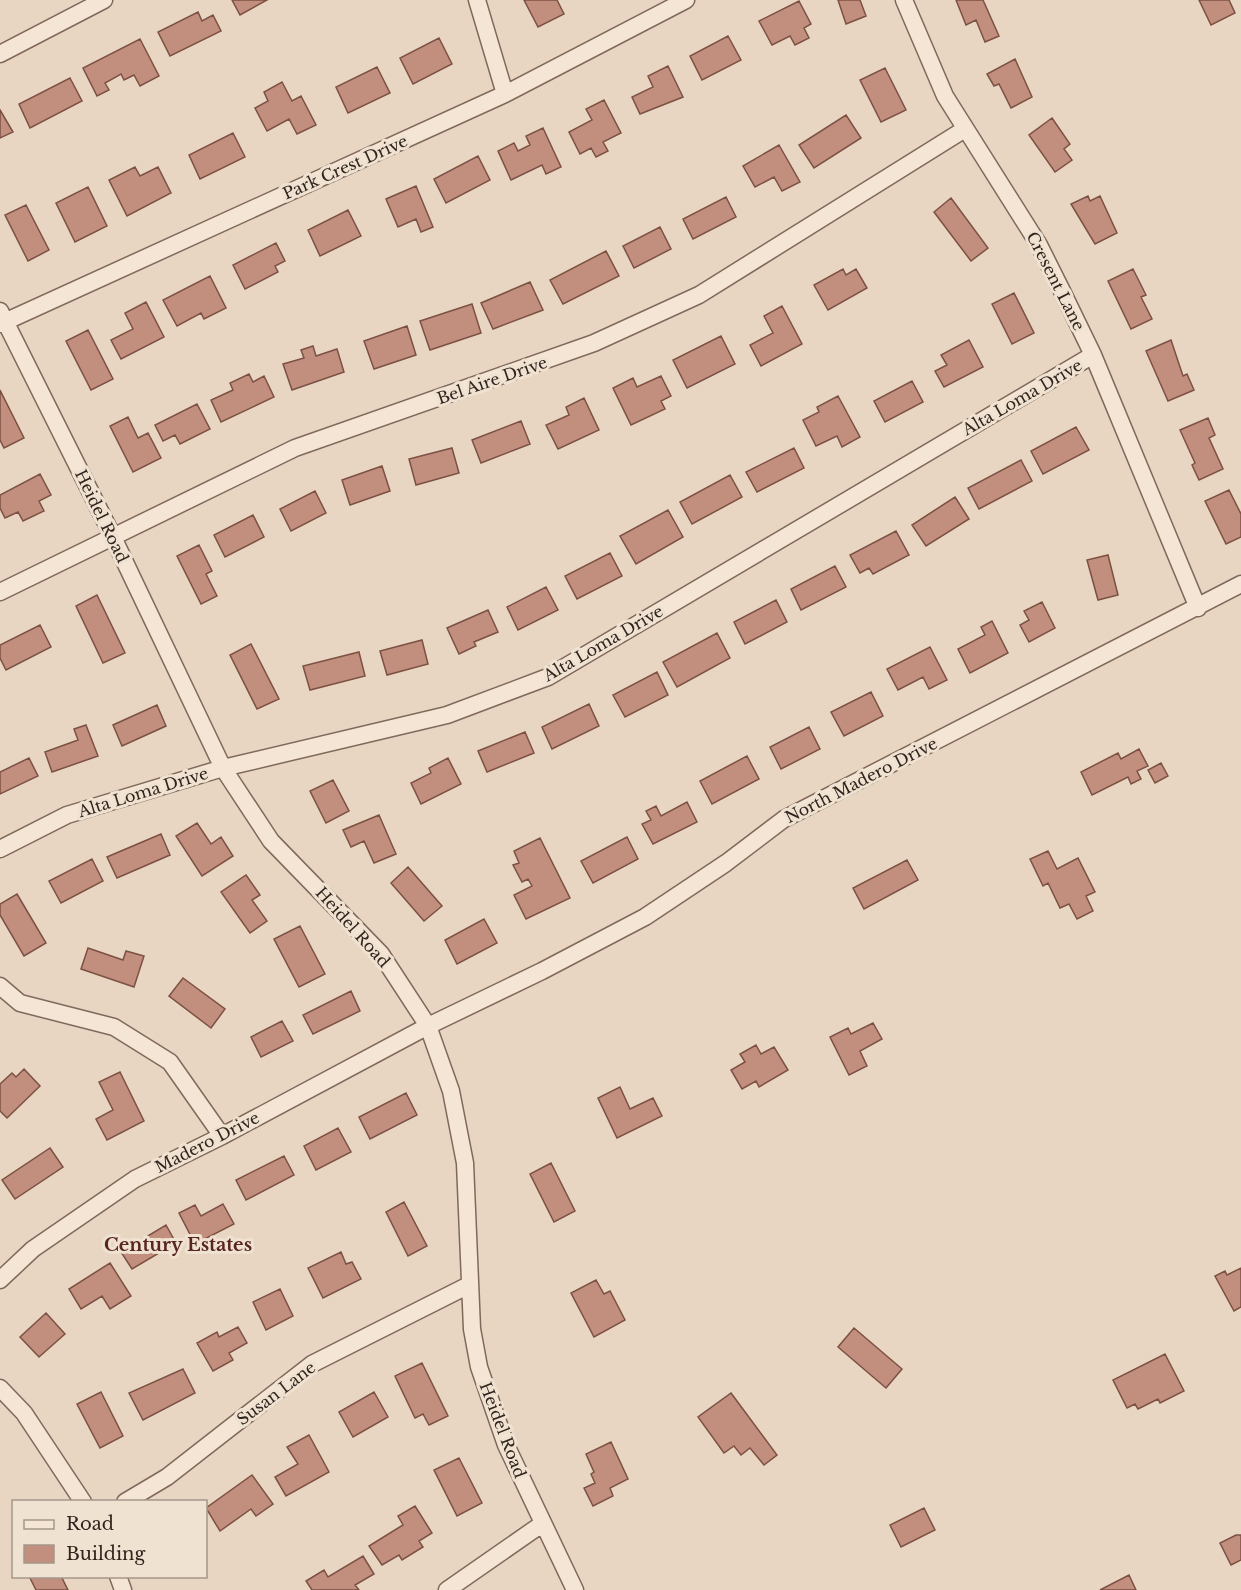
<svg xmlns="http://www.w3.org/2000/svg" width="1241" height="1590" viewBox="0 0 1241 1590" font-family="'Libre Baskerville',serif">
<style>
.building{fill:#c28e7d;stroke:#7c5144;stroke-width:1.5}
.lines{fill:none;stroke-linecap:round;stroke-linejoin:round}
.minor-casing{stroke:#80695c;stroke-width:19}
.minor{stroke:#f4e5d4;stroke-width:16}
.labels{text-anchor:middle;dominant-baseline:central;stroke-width:6;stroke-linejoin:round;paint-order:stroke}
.street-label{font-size:16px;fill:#31241e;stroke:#f0e2d1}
.neighbourhood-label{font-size:18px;font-weight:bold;fill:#592522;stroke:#f0e2d1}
</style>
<rect width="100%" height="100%" fill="#e8d6c2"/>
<!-- building -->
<path class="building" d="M 232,0 L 267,0 L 240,15 Z
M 524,0 L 557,0 L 564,14 L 538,27 Z
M 838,0 L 860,0 L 866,16 L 846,24 Z
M 956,0 L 983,0 L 999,36 L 985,42 L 976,20 L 966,25 Z
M 1199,0 L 1229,0 L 1235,13 L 1211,25 Z
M 799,1 L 811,24 L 804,28 L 809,38 L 795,45 L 790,36 L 772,45 L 759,21 Z
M 198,12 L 202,21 L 213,15 L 221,31 L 170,56 L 158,32 Z
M 728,36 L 741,60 L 702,80 L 690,56 Z
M 439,38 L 452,64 L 413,84 L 400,58 Z
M 140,39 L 159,76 L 140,86 L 134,75 L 124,80 L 121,74 L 105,83 L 109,90 L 97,96 L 83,68 Z
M 1015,59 L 1032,97 L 1011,108 L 999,84 L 994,86 L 987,74 Z
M 668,66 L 683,97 L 640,114 L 632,97 L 653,87 L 648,76 Z
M 377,67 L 390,93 L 348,113 L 336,87 Z
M 885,68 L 906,110 L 881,122 L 860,80 Z
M 70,78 L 82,101 L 30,128 L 19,104 Z
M 282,82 L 292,101 L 301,96 L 316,125 L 297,134 L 289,119 L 267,131 L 255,108 L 268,101 L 264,92 Z
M 604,100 L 621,133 L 603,142 L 608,151 L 596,157 L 591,148 L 580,154 L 569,132 L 592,120 L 586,109 Z
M 0,110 L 13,132 L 0,138 Z
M 846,115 L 861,138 L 814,168 L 799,145 Z
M 1052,118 L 1070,144 L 1064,149 L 1072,160 L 1055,172 L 1029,135 Z
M 543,128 L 561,167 L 546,174 L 542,165 L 511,180 L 498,151 L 514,143 L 518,151 L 530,145 L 526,136 Z
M 233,133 L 245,157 L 200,179 L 189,155 Z
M 779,145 L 800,182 L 782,191 L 774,177 L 755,187 L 743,166 Z
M 478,156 L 490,180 L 446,203 L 434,179 Z
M 135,167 L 140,176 L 158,167 L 171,193 L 127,216 L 109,180 Z
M 416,186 L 433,227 L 421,232 L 416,219 L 398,227 L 386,199 Z
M 88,187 L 107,226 L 75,242 L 56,203 Z
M 1088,196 L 1090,201 L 1100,196 L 1117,233 L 1095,244 L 1071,204 Z
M 726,197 L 736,217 L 693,239 L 683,219 Z
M 951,198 L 988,248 L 971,261 L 934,212 Z
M 26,205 L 49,250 L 28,261 L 5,215 Z
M 348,210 L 361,236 L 320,256 L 308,230 Z
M 660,227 L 671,249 L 634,268 L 623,246 Z
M 276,243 L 285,261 L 275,266 L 278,272 L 245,289 L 233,265 Z
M 606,251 L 619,276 L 563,304 L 550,280 Z
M 843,269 L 846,275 L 856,269 L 867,288 L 828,310 L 814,285 Z
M 1133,269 L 1146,295 L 1141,297 L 1152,319 L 1131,329 L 1108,281 Z
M 210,276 L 226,308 L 204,319 L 201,313 L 177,326 L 163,300 Z
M 530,282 L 543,310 L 493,329 L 481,303 Z
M 1014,293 L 1034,333 L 1012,344 L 992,304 Z
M 146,302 L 164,337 L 121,359 L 111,340 L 133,329 L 125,313 Z
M 472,304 L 481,333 L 430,350 L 420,321 Z
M 782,306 L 802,344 L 761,366 L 750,345 L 773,333 L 764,316 Z
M 407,326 L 416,355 L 374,369 L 364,341 Z
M 88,330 L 113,379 L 91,390 L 66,341 Z
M 721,336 L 735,364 L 687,388 L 673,360 Z
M 969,340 L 983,367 L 944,387 L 935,371 L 947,365 L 941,355 Z
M 1171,340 L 1183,376 L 1187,374 L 1194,390 L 1168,401 L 1146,351 Z
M 313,346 L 316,356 L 337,349 L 344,372 L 292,390 L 283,364 L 304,358 L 301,350 Z
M 249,374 L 253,382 L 264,376 L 274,397 L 221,422 L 211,400 L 233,390 L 230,383 Z
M 661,376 L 671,396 L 661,401 L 665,409 L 631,425 L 613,388 L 633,378 L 637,387 Z
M 912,381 L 923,402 L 885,422 L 874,401 Z
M 0,390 L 24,438 L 4,448 L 0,440 Z
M 838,396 L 860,437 L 842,447 L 837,436 L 816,446 L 803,420 L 819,412 L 817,407 Z
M 584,398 L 599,430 L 558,449 L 546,425 L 569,415 L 566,407 Z
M 197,404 L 210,429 L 180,444 L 175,435 L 163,441 L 155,425 Z
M 128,417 L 138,438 L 148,433 L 161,458 L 133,472 L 110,426 Z
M 1208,418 L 1215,435 L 1209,438 L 1223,469 L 1199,480 L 1192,465 L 1195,463 L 1180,430 Z
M 521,421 L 530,444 L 481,463 L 472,440 Z
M 1076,427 L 1089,450 L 1043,474 L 1031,451 Z
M 452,448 L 459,473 L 416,485 L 409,459 Z
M 794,448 L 804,468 L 757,492 L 746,472 Z
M 1021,460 L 1032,481 L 979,509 L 968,488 Z
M 382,466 L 390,491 L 350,505 L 342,480 Z
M 40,474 L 51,495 L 39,501 L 44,511 L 23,521 L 18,512 L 5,518 L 0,508 L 0,495 Z
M 730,475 L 742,497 L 692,524 L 680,502 Z
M 1229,490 L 1241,514 L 1241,537 L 1226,544 L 1205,501 Z
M 315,491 L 326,513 L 291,531 L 280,509 Z
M 955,497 L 969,519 L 926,546 L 912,525 Z
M 668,510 L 683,537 L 636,564 L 620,536 Z
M 253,515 L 264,537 L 225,557 L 214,535 Z
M 896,531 L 909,555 L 873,574 L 869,568 L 860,573 L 850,555 Z
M 199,545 L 212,571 L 206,574 L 217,596 L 201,604 L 177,556 Z
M 610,553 L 622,576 L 577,599 L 565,576 Z
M 1108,555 L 1118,595 L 1098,600 L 1087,560 Z
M 835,566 L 846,587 L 801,610 L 791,589 Z
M 546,587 L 558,610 L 518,630 L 507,607 Z
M 97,595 L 125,653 L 103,663 L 76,606 Z
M 776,600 L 787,622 L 745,644 L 734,622 Z
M 1042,602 L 1055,628 L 1029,642 L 1020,625 L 1029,620 L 1024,611 Z
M 488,610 L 498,632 L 474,642 L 476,646 L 459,654 L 447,628 Z
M 992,621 L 1008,653 L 970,673 L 958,649 L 985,635 L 981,627 Z
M 40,625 L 51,647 L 6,670 L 0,658 L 0,645 Z
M 717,633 L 730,658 L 677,687 L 663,662 Z
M 422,640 L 428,664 L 387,675 L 380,651 Z
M 251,644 L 279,699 L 257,709 L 230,655 Z
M 930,647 L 947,680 L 929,689 L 923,677 L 898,690 L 887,669 Z
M 359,652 L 365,676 L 310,690 L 303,666 Z
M 657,672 L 668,695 L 625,717 L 613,695 Z
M 871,692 L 883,716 L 844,736 L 831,712 Z
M 589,704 L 599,726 L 552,749 L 542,727 Z
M 157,705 L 166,726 L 122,746 L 113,725 Z
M 86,725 L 98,756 L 52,772 L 45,752 L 78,740 L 74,729 Z
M 809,727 L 820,749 L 781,769 L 770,747 Z
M 525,732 L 534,753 L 487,772 L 478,751 Z
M 1139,749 L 1148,766 L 1137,771 L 1141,779 L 1131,784 L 1128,777 L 1092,795 L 1081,772 L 1118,753 L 1121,759 Z
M 747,756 L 759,779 L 712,804 L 700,781 Z
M 29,758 L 38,776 L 0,794 L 0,772 Z
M 448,758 L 461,784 L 421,804 L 411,783 L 431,773 L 429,768 Z
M 1161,763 L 1168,776 L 1155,783 L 1148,770 Z
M 333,780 L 349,811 L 326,823 L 310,791 Z
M 687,802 L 697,822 L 653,844 L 642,824 L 651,820 L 646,811 L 656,806 L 661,816 Z
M 379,815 L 396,854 L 374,863 L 364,841 L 351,847 L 343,830 Z
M 197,823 L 211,844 L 221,837 L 233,856 L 202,876 L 176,836 Z
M 161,834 L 170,855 L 117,878 L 107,857 Z
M 627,837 L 638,859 L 593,883 L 581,861 Z
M 540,838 L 570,898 L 526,919 L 514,895 L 532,886 L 528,879 L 522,882 L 513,865 L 519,863 L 514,851 Z
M 1048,851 L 1057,869 L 1078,858 L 1095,892 L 1086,896 L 1093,911 L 1077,919 L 1069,904 L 1060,908 L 1048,883 L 1043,886 L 1030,859 Z
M 92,859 L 103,881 L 61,903 L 49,881 Z
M 907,860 L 918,880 L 864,909 L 853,888 Z
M 408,867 L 442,906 L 424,921 L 391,883 Z
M 246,875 L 260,895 L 252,900 L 267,921 L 250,933 L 221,892 Z
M 17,894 L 46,943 L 24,956 L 0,915 L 0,904 Z
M 484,919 L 497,943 L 457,964 L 445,940 Z
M 300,926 L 325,974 L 299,987 L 274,939 Z
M 88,948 L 123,960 L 126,951 L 144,956 L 134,987 L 81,969 Z
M 183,978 L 225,1009 L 211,1028 L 169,996 Z
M 351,991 L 360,1011 L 313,1034 L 303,1015 Z
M 282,1021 L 293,1041 L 261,1057 L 251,1037 Z
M 873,1023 L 882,1039 L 860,1051 L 867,1066 L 849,1075 L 830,1037 L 848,1028 L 851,1034 Z
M 756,1045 L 761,1054 L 774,1047 L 788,1070 L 759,1087 L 756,1081 L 742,1089 L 731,1070 L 745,1062 L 740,1054 Z
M 24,1069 L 40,1086 L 7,1118 L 0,1111 L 0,1084 L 12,1073 L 16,1077 Z
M 120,1072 L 144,1121 L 107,1140 L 96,1119 L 113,1110 L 99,1082 Z
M 620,1087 L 630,1109 L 653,1098 L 662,1116 L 617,1138 L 598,1098 Z
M 406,1093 L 417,1115 L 370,1139 L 359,1117 Z
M 338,1128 L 351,1152 L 316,1170 L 304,1146 Z
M 50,1148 L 63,1167 L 15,1199 L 2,1180 Z
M 284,1156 L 294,1175 L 246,1200 L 236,1180 Z
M 551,1163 L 575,1211 L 554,1222 L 530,1174 Z
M 404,1202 L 427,1246 L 408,1256 L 386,1212 Z
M 223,1204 L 234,1224 L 195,1244 L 179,1213 L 195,1205 L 201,1216 Z
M 166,1225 L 176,1243 L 132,1269 L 121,1252 Z
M 341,1252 L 346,1264 L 352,1262 L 361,1279 L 323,1298 L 308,1268 Z
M 110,1263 L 131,1296 L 110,1309 L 102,1296 L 81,1309 L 69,1289 Z
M 1241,1268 L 1241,1307 L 1234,1311 L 1215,1276 L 1225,1271 L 1227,1275 Z
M 596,1280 L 604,1294 L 610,1291 L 625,1320 L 594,1337 L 571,1293 Z
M 280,1289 L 293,1316 L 266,1330 L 253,1302 Z
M 46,1313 L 65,1334 L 39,1357 L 20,1337 Z
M 238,1327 L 247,1343 L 229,1353 L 233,1360 L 213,1371 L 197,1343 L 217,1332 L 219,1337 Z
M 854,1328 L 902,1369 L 886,1388 L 838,1347 Z
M 1165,1354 L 1184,1391 L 1160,1403 L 1158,1399 L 1138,1409 L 1135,1404 L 1127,1408 L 1113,1380 Z
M 422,1363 L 448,1416 L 429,1425 L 423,1414 L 415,1418 L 395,1376 Z
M 183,1369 L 195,1393 L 143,1420 L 129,1393 Z
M 101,1392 L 123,1436 L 100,1448 L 77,1404 Z
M 374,1392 L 388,1417 L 353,1437 L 339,1412 Z
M 731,1393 L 777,1455 L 764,1465 L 750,1448 L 741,1455 L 734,1446 L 724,1453 L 698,1417 Z
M 309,1435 L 329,1472 L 286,1496 L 275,1477 L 298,1464 L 287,1447 Z
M 611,1442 L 628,1479 L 610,1488 L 613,1496 L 593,1506 L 584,1488 L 595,1483 L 591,1474 L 594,1472 L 586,1454 Z
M 459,1458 L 482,1503 L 457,1516 L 434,1470 Z
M 252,1475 L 273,1504 L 256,1516 L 251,1509 L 220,1531 L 206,1508 Z
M 415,1506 L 432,1533 L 419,1541 L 423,1547 L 402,1560 L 399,1555 L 382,1565 L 369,1546 L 403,1525 L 398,1516 Z
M 924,1508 L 935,1530 L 901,1547 L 890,1525 Z
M 1236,1535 L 1241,1535 L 1241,1560 L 1231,1565 L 1220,1543 Z
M 363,1556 L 374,1574 L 355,1585 L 359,1590 L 312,1590 L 306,1581 L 324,1570 L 328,1577 Z
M 1129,1575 L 1136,1590 L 1100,1590 Z
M 29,1576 L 61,1576 L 68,1590 L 36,1590 Z"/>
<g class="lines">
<defs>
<path id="minor" d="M 477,0 L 505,94
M 904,0 L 945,96 L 1039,245 L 1062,291 L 1093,355 L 1198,608
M 0,54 L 104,0
M 0,311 L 112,535 L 223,768 L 271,841 L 381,954 L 428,1026 L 451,1091 L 465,1163 L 472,1329 L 479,1367 L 506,1445 L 575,1590
M 0,324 L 505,94 L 686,0
M 0,592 L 295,448 L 594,343 L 699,295 L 965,129
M 0,849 L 67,815 L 223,768 L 447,715 L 548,677 L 1093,355
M 0,986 L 20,1003 L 114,1027 L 170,1062 L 222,1136
M 0,1280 L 33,1249 L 135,1179 L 222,1136 L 428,1026 L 542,971 L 645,917 L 726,863 L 784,819 L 1241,584
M 0,1388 L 24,1413 L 83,1502
M 125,1502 L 167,1477 L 312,1364 L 469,1285
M 118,1576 L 123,1590
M 447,1590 L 542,1524"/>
</defs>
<!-- minor casing -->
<use href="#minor" class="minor-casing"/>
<!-- minor -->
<use href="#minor" class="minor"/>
</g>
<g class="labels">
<!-- street labels -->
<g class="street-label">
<text transform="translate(345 167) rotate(-24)">Park Crest Drive</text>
<text transform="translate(1056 281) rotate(63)">Cresent Lane</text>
<text transform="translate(492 380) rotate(-19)">Bel Aire Drive</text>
<text transform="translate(1022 397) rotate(-30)">Alta Loma Drive</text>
<text transform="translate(102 516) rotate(64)">Heidel Road</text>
<text transform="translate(603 643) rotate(-30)">Alta Loma Drive</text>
<text transform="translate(861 780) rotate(-27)">North Madero Drive</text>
<text transform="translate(143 792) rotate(-17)">Alta Loma Drive</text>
<text transform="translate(353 927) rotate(48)">Heidel Road</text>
<text transform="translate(207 1142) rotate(-27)">Madero Drive</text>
<text transform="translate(276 1393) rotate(-37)">Susan Lane</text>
<text transform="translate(503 1430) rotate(69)">Heidel Road</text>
</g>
<!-- neighbourhood labels -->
<g class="neighbourhood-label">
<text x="178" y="1245">Century Estates</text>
</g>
</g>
<!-- legend -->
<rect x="12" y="1500" width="195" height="78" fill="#f0e2d1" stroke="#a49689" stroke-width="1.5"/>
<rect x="24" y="1520" width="30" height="9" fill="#f4e5d4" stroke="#a49689" stroke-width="1.5"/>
<text x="66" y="1530" font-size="18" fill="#31241e">Road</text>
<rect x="24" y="1545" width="30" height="18" fill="#c28e7d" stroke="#a49689" stroke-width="1.5"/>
<text x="66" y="1560" font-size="18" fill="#31241e">Building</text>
</svg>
